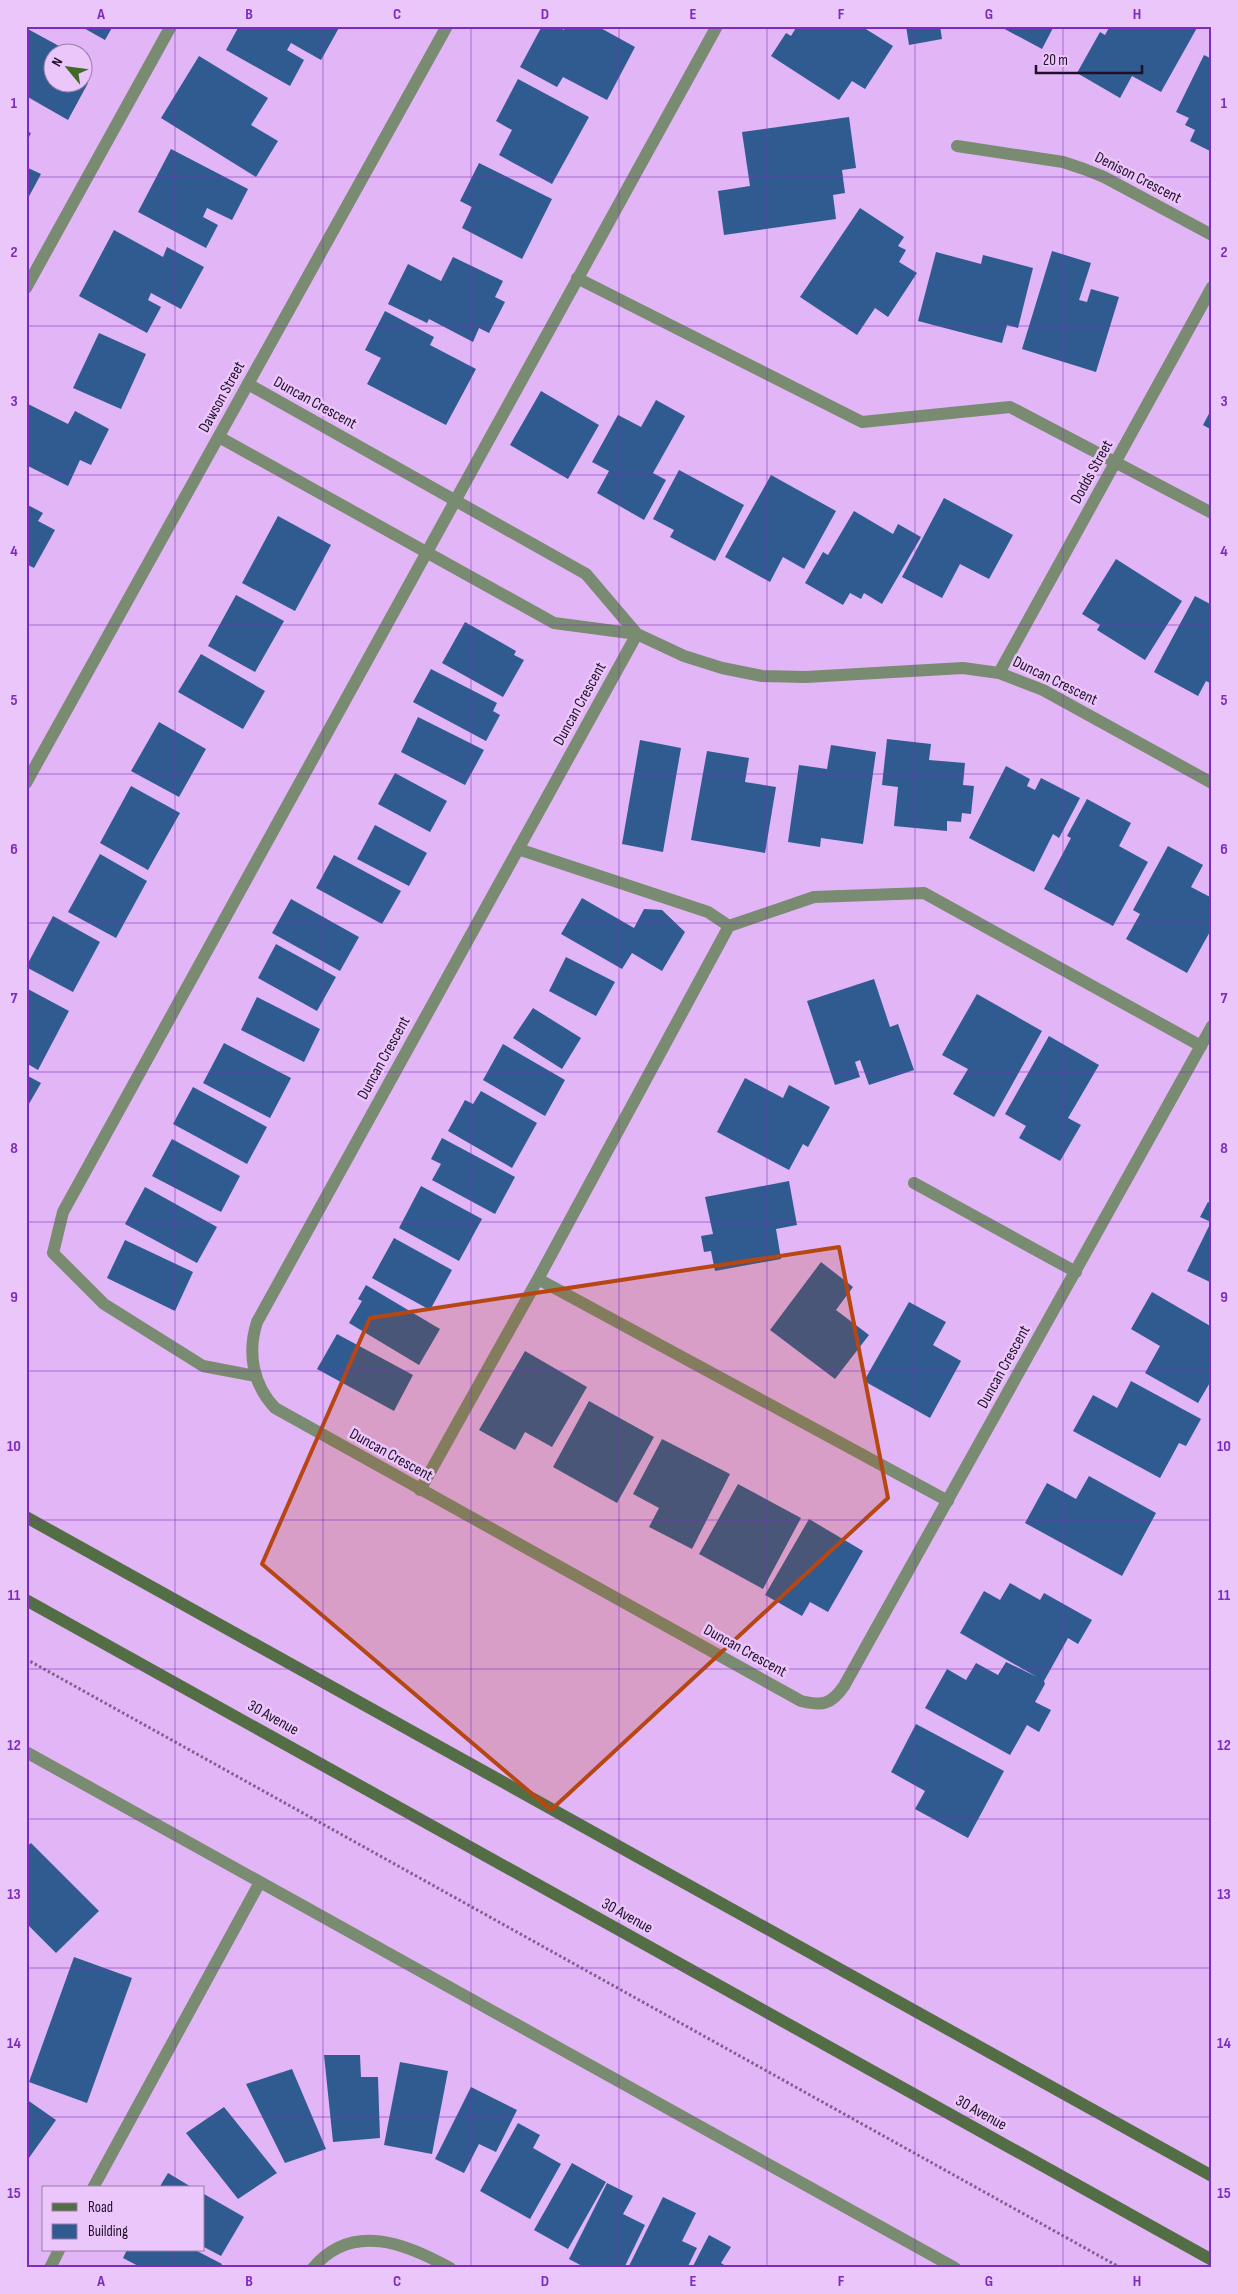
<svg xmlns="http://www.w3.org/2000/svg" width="1238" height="2294" viewBox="0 0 1238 2294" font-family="'Sofia Sans Condensed',sans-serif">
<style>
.building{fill:#305b91}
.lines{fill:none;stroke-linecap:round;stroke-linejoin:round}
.path{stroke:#80618d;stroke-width:3;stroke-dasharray:2.5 2.5;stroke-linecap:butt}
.service{stroke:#798b70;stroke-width:12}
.minor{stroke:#798b70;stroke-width:12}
.tertiary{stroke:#798b70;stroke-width:12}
.secondary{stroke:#536d45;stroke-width:12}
.marked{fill:#b64713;fill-opacity:0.2;stroke:#b64713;stroke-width:4;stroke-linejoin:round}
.grid{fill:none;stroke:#7b2cbf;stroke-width:1;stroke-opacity:0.55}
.labels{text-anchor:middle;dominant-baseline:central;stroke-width:5;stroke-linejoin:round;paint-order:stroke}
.street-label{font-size:16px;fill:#211028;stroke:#ebc6fb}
.neatline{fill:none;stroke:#7b2cbf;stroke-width:2}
.grid-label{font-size:16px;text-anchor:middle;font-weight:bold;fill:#7b2cbf}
</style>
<rect width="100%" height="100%" fill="#e2b5f6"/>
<!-- building -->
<path class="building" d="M 80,26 L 113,26 L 105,40 Z
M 239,26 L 340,26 L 321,60 L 291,43 L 287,50 L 304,60 L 290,86 L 226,50 Z
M 542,26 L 557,26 L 564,30 L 565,26 L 597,26 L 635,47 L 607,100 L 563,77 L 557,87 L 520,67 Z
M 797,26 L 861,26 L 893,46 L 865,89 L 852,81 L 839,100 L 771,56 L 786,33 L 791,36 Z
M 906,26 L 940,26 L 942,39 L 909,45 Z
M 999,26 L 1054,26 L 1042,49 Z
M 1110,26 L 1198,26 L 1161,92 L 1132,76 L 1120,98 L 1077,73 L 1100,32 L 1105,35 Z
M 26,28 L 70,52 L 52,52 L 52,82 L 82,82 L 82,80 L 88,83 L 68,120 L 26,96 Z
M 1204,55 L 1212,59 L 1212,152 L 1190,141 L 1195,130 L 1185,125 L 1189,118 L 1176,112 Z
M 199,56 L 268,98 L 251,125 L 278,141 L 256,177 L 161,118 Z
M 82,60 L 90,64 L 82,78 Z
M 518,79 L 589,117 L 552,184 L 499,155 L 512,130 L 496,121 Z
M 849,117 L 856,168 L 842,170 L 845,193 L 833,195 L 836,219 L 724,235 L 718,191 L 750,186 L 742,132 Z
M 26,131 L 31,133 L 26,143 Z
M 171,149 L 248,189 L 232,220 L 207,208 L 203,217 L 218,225 L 206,248 L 138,212 Z
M 479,163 L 552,199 L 522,259 L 462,228 L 472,207 L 460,201 Z
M 26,167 L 41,174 L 26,202 Z
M 860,208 L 904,237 L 898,246 L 906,250 L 899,262 L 917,273 L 888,317 L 875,308 L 857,335 L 800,297 Z
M 114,230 L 163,257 L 167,247 L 204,267 L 181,309 L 151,293 L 148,300 L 161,307 L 147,333 L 79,296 Z
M 1052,251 L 1091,263 L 1079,300 L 1087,302 L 1091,289 L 1119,297 L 1096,372 L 1022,349 Z
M 936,252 L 981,264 L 983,255 L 1033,268 L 1018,328 L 1007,325 L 1002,343 L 918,321 Z
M 453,257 L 503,281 L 495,297 L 505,302 L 489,333 L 479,328 L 473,342 L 429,319 L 427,323 L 388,304 L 408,264 L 441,281 Z
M 385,311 L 434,337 L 430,345 L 476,369 L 446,425 L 367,384 L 381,358 L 365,350 Z
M 99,333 L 146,354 L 121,409 L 73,388 Z
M 541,391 L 599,425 L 568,479 L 510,445 Z
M 656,400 L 685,416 L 653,473 L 666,480 L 644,520 L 597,493 L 609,471 L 592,462 L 618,415 L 641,427 Z
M 26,403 L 68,424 L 75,411 L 109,429 L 91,465 L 80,460 L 68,486 L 26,465 Z
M 1212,408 L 1212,430 L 1203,425 Z
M 679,470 L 744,505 L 715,561 L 670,537 L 674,530 L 653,519 Z
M 771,475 L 836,511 L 804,569 L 783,557 L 770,582 L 725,557 Z
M 944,498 L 1013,535 L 989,579 L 960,564 L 942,598 L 902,577 Z
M 26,504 L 43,513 L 38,521 L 55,530 L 34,568 L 26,564 Z
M 854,511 L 893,534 L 898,524 L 921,537 L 882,604 L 864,593 L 861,599 L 850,593 L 843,605 L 805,583 L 823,552 L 828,555 Z
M 278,516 L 331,545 L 295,611 L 242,583 Z
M 1116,559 L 1182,601 L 1145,660 L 1097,630 L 1100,625 L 1082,614 Z
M 236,595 L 284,621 L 255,672 L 208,646 Z
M 1195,596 L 1212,605 L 1212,684 L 1206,681 L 1198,696 L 1154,672 Z
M 465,622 L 516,651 L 514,655 L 524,660 L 503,697 L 442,663 Z
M 201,654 L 265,691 L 243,729 L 178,692 Z
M 431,669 L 497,703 L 493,711 L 500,715 L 486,741 L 413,702 Z
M 418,717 L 484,750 L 465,785 L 401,752 Z
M 159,722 L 206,749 L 179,797 L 131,771 Z
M 887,739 L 931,744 L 929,760 L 965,763 L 963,785 L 974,786 L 971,814 L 962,813 L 961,822 L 947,821 L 947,831 L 894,826 L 898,787 L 882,785 Z
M 640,740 L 681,748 L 663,852 L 622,844 Z
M 831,745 L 876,752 L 863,844 L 821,838 L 820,847 L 788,842 L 799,765 L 827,769 Z
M 707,751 L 749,758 L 745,782 L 776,787 L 765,853 L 691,840 Z
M 1006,766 L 1030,779 L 1027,786 L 1035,790 L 1041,778 L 1080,798 L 1059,838 L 1053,834 L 1034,872 L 969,838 Z
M 395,773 L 447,801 L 430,832 L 378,804 Z
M 131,786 L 180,813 L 148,870 L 100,843 Z
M 1087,799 L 1131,823 L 1119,846 L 1148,862 L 1113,926 L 1044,889 L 1071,838 L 1067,836 Z
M 375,825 L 427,853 L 409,886 L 357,859 Z
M 1168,846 L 1203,865 L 1191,887 L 1212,898 L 1212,928 L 1187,973 L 1126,939 L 1140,914 L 1133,910 Z
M 100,854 L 147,881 L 116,938 L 68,912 Z
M 334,855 L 401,891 L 382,924 L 316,888 Z
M 582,898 L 634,928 L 644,909 L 662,910 L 685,932 L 662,971 L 632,953 L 622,969 L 561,934 Z
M 291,899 L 359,937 L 340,971 L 272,933 Z
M 53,916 L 100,942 L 73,992 L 26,967 Z
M 276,944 L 336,977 L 317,1011 L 258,978 Z
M 566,957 L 615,982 L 596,1016 L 549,991 Z
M 874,979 L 890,1027 L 898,1024 L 914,1070 L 869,1085 L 860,1060 L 855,1062 L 860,1077 L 835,1085 L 807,1001 Z
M 26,988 L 69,1011 L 38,1070 L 26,1063 Z
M 977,994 L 1042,1031 L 994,1117 L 953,1094 L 968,1069 L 942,1055 Z
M 257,997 L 320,1029 L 304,1062 L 241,1030 Z
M 533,1008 L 581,1038 L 562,1069 L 513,1038 Z
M 1049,1036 L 1099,1065 L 1068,1118 L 1081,1125 L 1060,1161 L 1019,1138 L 1026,1126 L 1005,1114 Z
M 224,1043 L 291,1078 L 270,1118 L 203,1083 Z
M 503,1044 L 565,1080 L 545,1116 L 483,1080 Z
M 26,1075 L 41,1083 L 26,1109 Z
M 745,1078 L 783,1098 L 789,1085 L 830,1107 L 808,1147 L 803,1144 L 789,1170 L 717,1132 Z
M 193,1087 L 267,1127 L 247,1164 L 173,1124 Z
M 481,1091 L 537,1123 L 512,1168 L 448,1131 L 465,1100 L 473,1104 Z
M 442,1138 L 515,1177 L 495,1214 L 432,1180 L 441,1164 L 431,1159 Z
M 172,1139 L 240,1176 L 221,1212 L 152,1176 Z
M 789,1181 L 797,1225 L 776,1229 L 781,1259 L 715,1271 L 711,1251 L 704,1252 L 701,1236 L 713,1234 L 705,1197 Z
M 421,1186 L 482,1219 L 459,1261 L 399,1228 Z
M 145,1187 L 217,1227 L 197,1263 L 125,1224 Z
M 1208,1202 L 1212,1204 L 1212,1283 L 1187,1271 L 1211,1222 L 1200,1217 Z
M 394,1238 L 452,1270 L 430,1310 L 372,1278 Z
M 125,1240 L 193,1272 L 175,1311 L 107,1278 Z
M 821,1262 L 853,1287 L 836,1310 L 869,1335 L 835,1379 L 770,1330 Z
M 366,1285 L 440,1329 L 419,1365 L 349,1323 L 362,1301 L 358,1299 Z
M 1152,1292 L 1212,1327 L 1212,1379 L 1198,1403 L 1145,1373 L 1160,1346 L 1131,1329 Z
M 909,1302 L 946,1322 L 933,1345 L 961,1361 L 930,1418 L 864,1381 Z
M 337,1334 L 413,1375 L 394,1411 L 317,1369 Z
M 525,1351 L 587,1387 L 552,1447 L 525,1432 L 515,1450 L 479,1430 Z
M 1131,1381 L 1201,1419 L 1186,1446 L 1179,1443 L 1160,1478 L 1073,1431 L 1093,1395 L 1117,1408 Z
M 589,1401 L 654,1437 L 617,1503 L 553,1467 Z
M 662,1439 L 730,1474 L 692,1549 L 649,1527 L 659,1508 L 633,1494 Z
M 1089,1476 L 1156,1513 L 1122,1576 L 1025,1523 L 1047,1483 L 1076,1499 Z
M 738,1484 L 801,1518 L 763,1589 L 699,1554 Z
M 809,1519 L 863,1551 L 828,1612 L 810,1602 L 802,1616 L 765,1595 Z
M 1010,1583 L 1040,1600 L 1044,1593 L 1092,1620 L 1078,1644 L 1068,1638 L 1044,1681 L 1045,1684 L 1035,1702 L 1051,1710 L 1039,1732 L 1027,1725 L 1010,1755 L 925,1708 L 947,1669 L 966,1680 L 976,1663 L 998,1675 L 1006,1662 L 1037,1677 L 960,1633 L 984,1591 L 1000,1600 Z
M 916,1724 L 1004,1771 L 968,1838 L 915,1809 L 925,1791 L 891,1772 Z
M 31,1843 L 99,1911 L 56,1953 L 26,1923 L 26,1847 Z
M 74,1957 L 132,1978 L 87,2103 L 29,2082 Z
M 324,2055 L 360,2055 L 361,2077 L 378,2077 L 380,2138 L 333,2142 Z
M 400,2062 L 448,2071 L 432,2154 L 384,2145 Z
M 292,2069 L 326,2149 L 285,2163 L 246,2084 Z
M 471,2087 L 517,2110 L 496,2152 L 479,2144 L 464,2173 L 435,2159 Z
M 26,2099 L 56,2120 L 26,2162 Z
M 224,2107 L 277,2173 L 238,2199 L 186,2133 Z
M 518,2123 L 540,2135 L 533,2148 L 561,2164 L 530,2219 L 480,2191 Z
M 572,2163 L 606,2182 L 568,2249 L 534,2230 Z
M 168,2173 L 193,2188 L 159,2188 Z
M 607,2183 L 633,2196 L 623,2214 L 645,2225 L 624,2268 L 586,2268 L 569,2259 Z
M 204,2194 L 244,2217 L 221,2256 L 204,2247 Z
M 663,2197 L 696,2213 L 682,2241 L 697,2248 L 687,2268 L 628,2268 Z
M 709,2235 L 731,2247 L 721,2263 L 729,2268 L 692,2268 Z
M 127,2250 L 195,2250 L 222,2264 L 220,2268 L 142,2268 L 123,2258 Z"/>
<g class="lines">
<!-- path -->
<path class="path" d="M 26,1659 L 1121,2268"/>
<!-- service -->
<path class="service" d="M 577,278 L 862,422 L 1010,407 L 1212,513
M 26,288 L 171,26
M 518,849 L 708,912 L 729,926
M 538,1279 L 948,1501
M 256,1376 L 203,1366 L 104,1304 L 53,1253 L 63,1212 L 717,26
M 420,1490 L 538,1279 L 729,926 L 814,897 L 924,893 L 1201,1046
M 26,1752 L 955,2268
M 93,2188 L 260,1882
M 50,2268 L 59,2250"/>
<!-- minor -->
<path class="minor" d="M 957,146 L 1063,162 L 1084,169 L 1104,177 L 1212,235
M 248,384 L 586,574 L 637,634
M 219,437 L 554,623 L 637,634
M 999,673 L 1212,287
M 1212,783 L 1043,690 L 999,673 L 963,668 L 806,677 L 762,676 L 722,668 L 684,656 L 637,634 L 257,1322 C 247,1353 253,1385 275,1408 L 801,1701 C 822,1706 831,1705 844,1686 L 1212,1026
M 914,1183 L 1076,1272
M 313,2268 C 352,2221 407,2244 450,2268"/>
<!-- tertiary -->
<path class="tertiary" d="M 26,783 L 447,26"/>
<!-- secondary -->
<path class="secondary" d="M 26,1517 L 1212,2176
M 26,1600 L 1212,2260"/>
</g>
<!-- marked area -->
<path class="marked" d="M 839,1247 L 888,1498 L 551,1810 L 262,1564 L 370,1318 Z"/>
<!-- grid -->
<path class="grid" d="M 175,26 L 175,2188M 323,26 L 323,2268M 471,26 L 471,2268M 619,26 L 619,2268M 767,26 L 767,2268M 915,26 L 915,2268M 1063,26 L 1063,2268M 26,177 L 1212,177M 26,326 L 1212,326M 26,475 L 1212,475M 26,625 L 1212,625M 26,774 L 1212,774M 26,923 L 1212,923M 26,1072 L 1212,1072M 26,1222 L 1212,1222M 26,1371 L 1212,1371M 26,1520 L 1212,1520M 26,1669 L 1212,1669M 26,1819 L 1212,1819M 26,1968 L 1212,1968M 26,2117 L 1212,2117M 175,2250 L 175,2268"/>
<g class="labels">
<!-- street labels -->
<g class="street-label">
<text transform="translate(1138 178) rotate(27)">Denison Crescent</text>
<text transform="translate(222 397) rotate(-61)">Dawson Street</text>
<text transform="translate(315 403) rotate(29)">Duncan Crescent</text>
<text transform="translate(1092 472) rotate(-61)">Dodds Street</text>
<text transform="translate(1055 681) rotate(26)">Duncan Crescent</text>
<text transform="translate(580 704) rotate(-61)">Duncan Crescent</text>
<text transform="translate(384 1058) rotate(-61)">Duncan Crescent</text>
<text transform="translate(1004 1367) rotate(-61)">Duncan Crescent</text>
<text transform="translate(391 1455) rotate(29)">Duncan Crescent</text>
<text transform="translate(745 1651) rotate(29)">Duncan Crescent</text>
<text transform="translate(273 1718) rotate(29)">30 Avenue</text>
<text transform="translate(627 1916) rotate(29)">30 Avenue</text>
<text transform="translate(981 2113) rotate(29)">30 Avenue</text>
</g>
</g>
<!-- border -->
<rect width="1238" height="2294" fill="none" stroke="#ebc6fb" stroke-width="55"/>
<!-- legend -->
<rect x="42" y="2186" width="162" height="65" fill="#ebc6fb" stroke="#9a7da7"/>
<rect x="52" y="2203" width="25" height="8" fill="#536d45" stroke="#9a7da7"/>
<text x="88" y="2212" font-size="15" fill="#211028">Road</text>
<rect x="52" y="2224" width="25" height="15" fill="#305b91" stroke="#9a7da7"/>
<text x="88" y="2236" font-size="15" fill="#211028">Building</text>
<!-- north arrow -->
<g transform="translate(68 68) rotate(299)"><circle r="24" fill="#ebc6fb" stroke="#9a7da7"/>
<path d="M0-4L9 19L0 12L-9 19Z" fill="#406a26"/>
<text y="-8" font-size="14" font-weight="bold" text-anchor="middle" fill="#211028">N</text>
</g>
<!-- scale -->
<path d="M1036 65v8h106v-8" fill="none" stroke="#211028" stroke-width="2.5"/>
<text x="1043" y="65" font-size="15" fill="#211028" stroke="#ebc6fb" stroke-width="4" paint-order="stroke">20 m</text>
<rect x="28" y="28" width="1182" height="2238" class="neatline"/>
<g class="grid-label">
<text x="101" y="19">A</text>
<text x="249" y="19">B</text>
<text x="397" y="19">C</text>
<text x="545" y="19">D</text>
<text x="693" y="19">E</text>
<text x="841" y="19">F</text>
<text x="989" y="19">G</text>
<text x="1137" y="19">H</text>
<text x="14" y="108">1</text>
<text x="1224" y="108">1</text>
<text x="14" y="257">2</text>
<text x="1224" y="257">2</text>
<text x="14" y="406">3</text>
<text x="1224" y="406">3</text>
<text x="14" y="556">4</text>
<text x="1224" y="556">4</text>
<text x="14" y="705">5</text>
<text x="1224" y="705">5</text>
<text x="14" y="854">6</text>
<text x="1224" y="854">6</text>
<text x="14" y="1003">7</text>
<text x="1224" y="1003">7</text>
<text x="14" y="1153">8</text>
<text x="1224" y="1153">8</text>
<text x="14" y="1302">9</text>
<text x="1224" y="1302">9</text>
<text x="14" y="1451">10</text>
<text x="1224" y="1451">10</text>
<text x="14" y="1600">11</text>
<text x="1224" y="1600">11</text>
<text x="14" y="1750">12</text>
<text x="1224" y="1750">12</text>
<text x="14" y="1899">13</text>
<text x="1224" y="1899">13</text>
<text x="14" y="2048">14</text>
<text x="1224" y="2048">14</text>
<text x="14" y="2198">15</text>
<text x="1224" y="2198">15</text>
<text x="101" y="2286">A</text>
<text x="249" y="2286">B</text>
<text x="397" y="2286">C</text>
<text x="545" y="2286">D</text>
<text x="693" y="2286">E</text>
<text x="841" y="2286">F</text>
<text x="989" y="2286">G</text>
<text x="1137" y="2286">H</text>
</g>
</svg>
